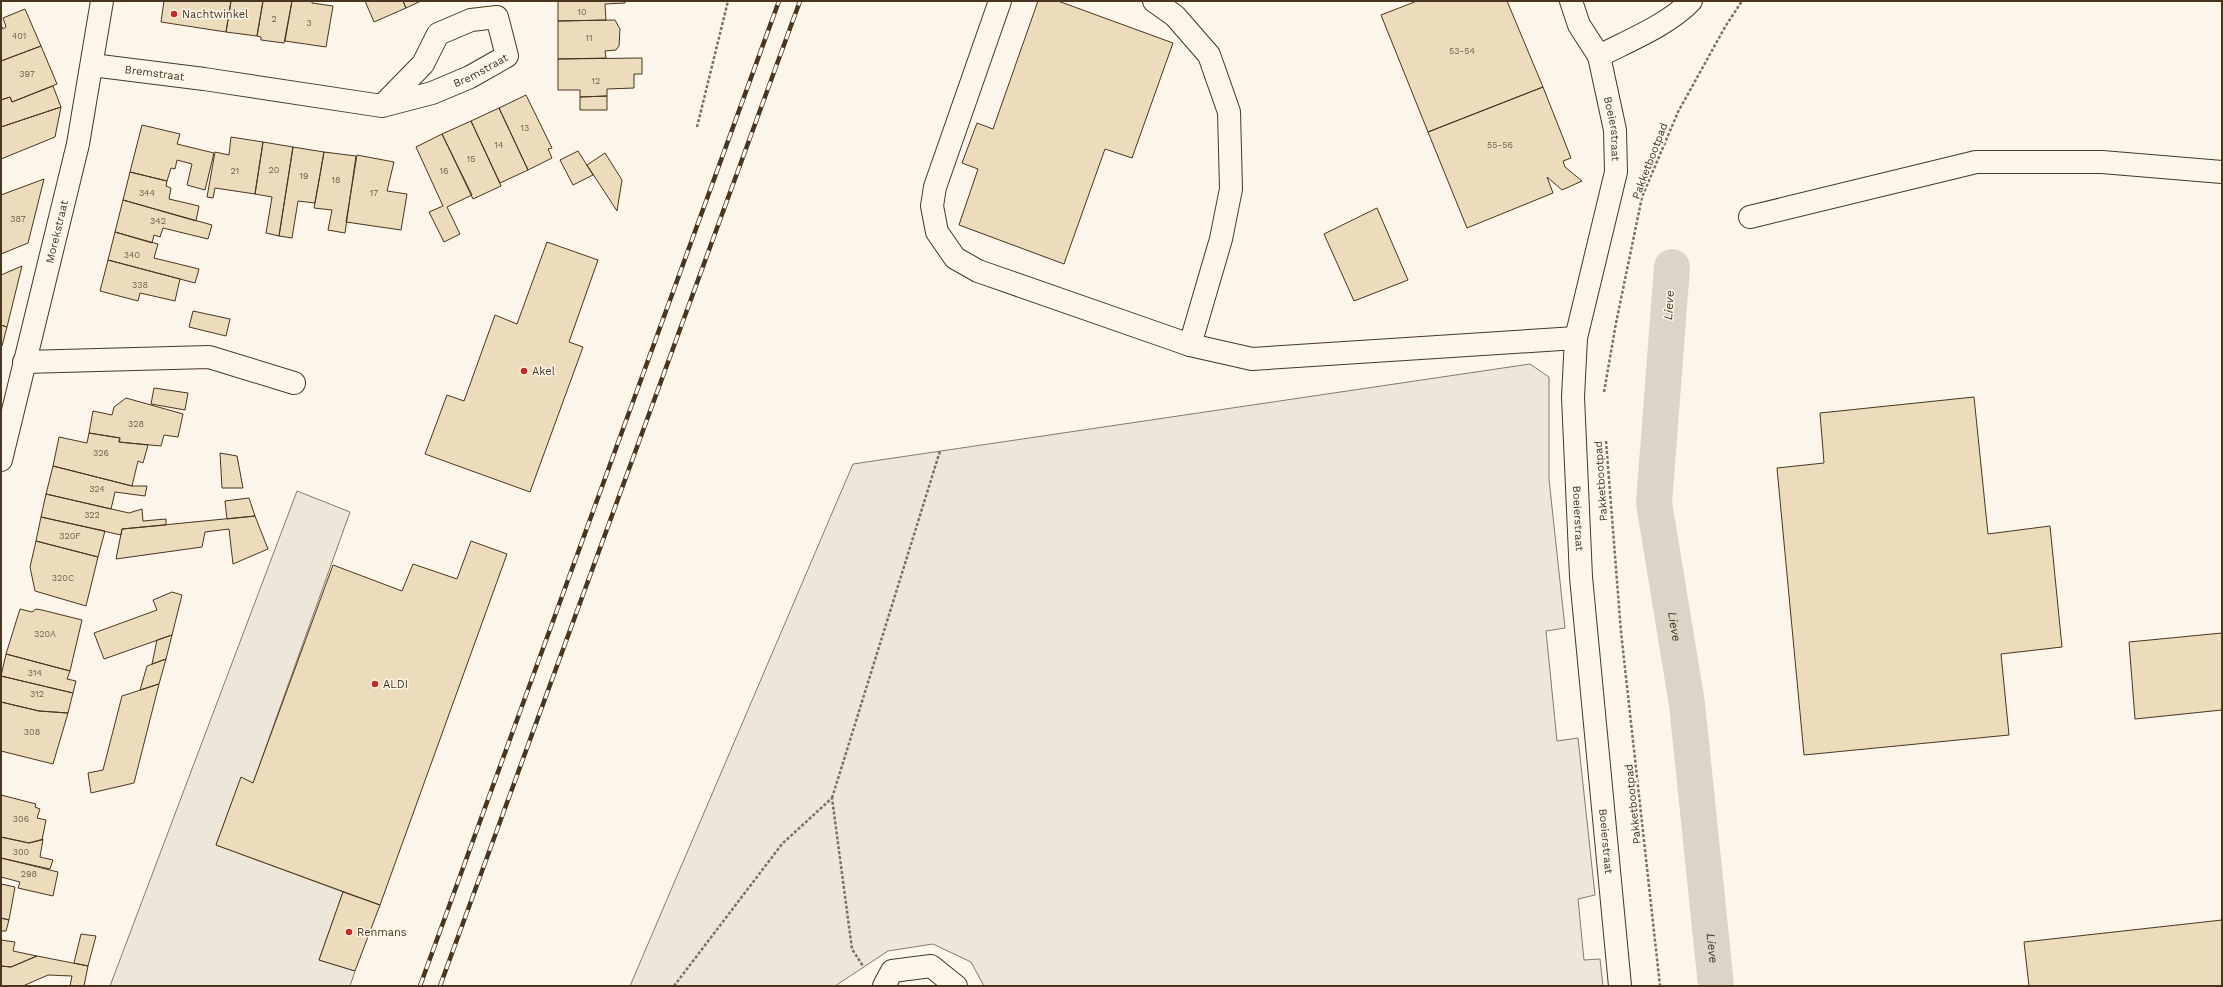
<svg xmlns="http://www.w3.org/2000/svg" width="2223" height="987" viewBox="0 0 2223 987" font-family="'Work Sans',sans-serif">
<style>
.green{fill:#ede6d9;stroke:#887966}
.parking{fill:#ede7d9;stroke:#887966}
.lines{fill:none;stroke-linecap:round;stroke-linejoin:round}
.canal{stroke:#dcd4c6;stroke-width:36}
.building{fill:#ecdcbc;stroke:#4a3520}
.minor-casing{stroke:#4a3520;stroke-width:24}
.path{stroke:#7f6f5c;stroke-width:2.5;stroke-dasharray:3 2;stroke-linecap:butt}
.minor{stroke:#fbf6e9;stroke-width:22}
.rail-casing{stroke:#4a3520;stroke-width:4.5}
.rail{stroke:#fbf6e9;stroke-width:3;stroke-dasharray:9;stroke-linecap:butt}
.poi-dot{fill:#c62828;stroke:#fbf6e9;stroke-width:1.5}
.labels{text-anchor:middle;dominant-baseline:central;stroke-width:3;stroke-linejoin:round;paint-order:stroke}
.number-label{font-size:9px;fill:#725f47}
.poi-label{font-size:11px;fill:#4a3520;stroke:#fbf6e9;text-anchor:start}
.street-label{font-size:11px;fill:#4a3520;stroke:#fbf6e9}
.water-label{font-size:12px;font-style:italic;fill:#4a3520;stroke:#fbf6e9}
</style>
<rect width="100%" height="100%" fill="#fbf6e9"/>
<!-- green -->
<path class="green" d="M 1530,364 L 1549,377 L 1549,479 L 1565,628 L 1546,631 L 1557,741 L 1578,738 L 1595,895 L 1578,899 L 1584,960 L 1600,959 L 1603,986 L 984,986 L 971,962 L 933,944 L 888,951 L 835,986 L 630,986 L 853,464 Z"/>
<!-- parking -->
<path class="parking" d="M 297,491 L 350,512 L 253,783 L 241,778 L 216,845 L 343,892 L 319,960 L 355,971 L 350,986 L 110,986 Z"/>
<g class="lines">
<!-- canal -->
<path class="canal" id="s1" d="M 1672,267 L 1654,503 L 1687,704 L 1716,986"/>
</g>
<!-- building -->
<path class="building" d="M 164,1 L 231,1 L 226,32 L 161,22 Z
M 231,1 L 263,1 L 257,36 L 226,32 Z
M 263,1 L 292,1 L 284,43 L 261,40 L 261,37 L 257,36 Z
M 292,1 L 312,1 L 312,3 L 333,6 L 326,47 L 285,41 Z
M 365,1 L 403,1 L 406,8 L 374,22 Z
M 403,1 L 421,1 L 406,8 Z
M 558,1 L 625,1 L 625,3 L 605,4 L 606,20 L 558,21 Z
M 1038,1 L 1058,1 L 1173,43 L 1132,158 L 1105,149 L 1064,264 L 959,225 L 978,169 L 962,163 L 977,123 L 993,129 Z
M 1417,1 L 1507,1 L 1543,87 L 1428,132 L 1381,15 Z
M 25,9 L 41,46 L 1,61 L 1,25 L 3,29 L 6,27 L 3,18 Z
M 615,20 L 620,29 L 619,46 L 616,50 L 605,51 L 606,58 L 558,59 L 558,21 Z
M 41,46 L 57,84 L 12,102 L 10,97 L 1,100 L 1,61 Z
M 642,58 L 642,74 L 634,74 L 634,88 L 607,89 L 607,96 L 580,97 L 580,90 L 558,90 L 558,59 Z
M 53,86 L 61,107 L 1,127 L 1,100 L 10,97 L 12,102 Z
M 1543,87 L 1571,158 L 1563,161 L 1565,167 L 1582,181 L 1562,190 L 1547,177 L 1553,193 L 1467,228 L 1428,132 Z
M 526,95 L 552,148 L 548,149 L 552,158 L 528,170 L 499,108 Z
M 607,96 L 607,110 L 580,110 L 580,97 Z
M 61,107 L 55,137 L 1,159 L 1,127 Z
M 499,108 L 528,170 L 500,183 L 471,121 Z
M 471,121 L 501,186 L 473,199 L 442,134 Z
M 142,125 L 180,134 L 177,144 L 214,153 L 205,190 L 187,185 L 192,164 L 177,160 L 175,169 L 171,168 L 167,181 L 130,172 Z
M 442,134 L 472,195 L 447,207 L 460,234 L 444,242 L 429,212 L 443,206 L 416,147 Z
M 231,137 L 263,142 L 255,194 L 215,188 L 213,198 L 207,197 L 215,152 L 229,155 Z
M 263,142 L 293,147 L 279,236 L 266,233 L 272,197 L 255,194 Z
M 293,147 L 324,152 L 315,203 L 298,201 L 292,238 L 279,236 Z
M 578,151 L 593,175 L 573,185 L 560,160 Z
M 324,152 L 356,156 L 345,233 L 328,230 L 332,210 L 314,208 Z
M 605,153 L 622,180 L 617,211 L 587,165 Z
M 357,155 L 394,162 L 387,191 L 407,194 L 401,230 L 346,222 Z
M 130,172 L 167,181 L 166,186 L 171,188 L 169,199 L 199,206 L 196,221 L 123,200 Z
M 44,179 L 28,243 L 1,254 L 1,195 Z
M 123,200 L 212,225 L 208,239 L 163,228 L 160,237 L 154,235 L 152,243 L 115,232 Z
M 1377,208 L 1408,280 L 1354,301 L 1324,234 Z
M 115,232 L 158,244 L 154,258 L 199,269 L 195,283 L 108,260 Z
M 547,242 L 598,260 L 569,342 L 583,347 L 530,492 L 425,454 L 447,395 L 464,401 L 495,315 L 517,324 Z
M 108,260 L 180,279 L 175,301 L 140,293 L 138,301 L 100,291 Z
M 22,266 L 7,327 L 1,325 L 1,275 Z
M 193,311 L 230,319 L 226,336 L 189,327 Z
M 1,325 L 7,327 L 2,346 L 1,345 Z
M 154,388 L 188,393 L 185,410 L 151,404 Z
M 1974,397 L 1988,534 L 2050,526 L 2062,647 L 2001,654 L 2009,735 L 1804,755 L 1777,468 L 1824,463 L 1820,413 Z
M 126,398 L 183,414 L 178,437 L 164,435 L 161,446 L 119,442 L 120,438 L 89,433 L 93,411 L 112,415 L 114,407 Z
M 89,433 L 120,438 L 119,442 L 148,445 L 143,463 L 138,461 L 132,486 L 53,466 L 59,437 L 87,443 Z
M 220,453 L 237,456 L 243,488 L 222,488 Z
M 53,466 L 132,486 L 147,486 L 145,496 L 115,492 L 111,509 L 46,494 Z
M 46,494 L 129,513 L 142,509 L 143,521 L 166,519 L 166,525 L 122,529 L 121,535 L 41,517 Z
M 249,498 L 255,516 L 227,519 L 225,501 Z
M 255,516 L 268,549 L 233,564 L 229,529 L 205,532 L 202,547 L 116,559 L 122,529 Z
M 41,517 L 105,531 L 98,557 L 36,541 Z
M 36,541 L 98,557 L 86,606 L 35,591 L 30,567 Z
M 471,541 L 507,554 L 380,905 L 216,845 L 241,777 L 253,783 L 333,565 L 402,591 L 413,564 L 457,579 Z
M 172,592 L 182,595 L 172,635 L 104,659 L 94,633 L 157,610 L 153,600 Z
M 20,609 L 32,612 L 36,609 L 42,610 L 82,620 L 70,671 L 6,654 Z
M 2222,633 L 2222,710 L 2135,719 L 2129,642 Z
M 172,635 L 166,659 L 152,664 L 157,640 Z
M 6,654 L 70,671 L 67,679 L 76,681 L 73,693 L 1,676 Z
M 166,659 L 159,684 L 140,690 L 147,666 Z
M 1,676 L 73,693 L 68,713 L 39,711 L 1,702 Z
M 159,684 L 134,783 L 91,793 L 88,773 L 103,770 L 122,696 Z
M 1,702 L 39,711 L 68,713 L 53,764 L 1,751 Z
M 1,795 L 36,804 L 35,807 L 40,809 L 37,818 L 46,820 L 42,840 L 29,843 L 1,837 Z
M 1,837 L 29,843 L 43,839 L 40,857 L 53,860 L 50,869 L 1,858 Z
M 1,858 L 58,872 L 53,896 L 18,888 L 20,882 L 1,877 Z
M 1,884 L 15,887 L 9,920 L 1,918 Z
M 343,892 L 380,905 L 355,971 L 319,960 Z
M 1,918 L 9,920 L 6,931 L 1,931 Z
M 2222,920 L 2222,986 L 2029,986 L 2024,942 Z
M 81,934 L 96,936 L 88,966 L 74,963 Z
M 1,940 L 15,942 L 13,951 L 37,956 L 11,967 L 1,966 Z
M 37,956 L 88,966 L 84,986 L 70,986 L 72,976 L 48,975 L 23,986 L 1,986 L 1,966 L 11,967 Z"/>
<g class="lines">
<defs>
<g id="minor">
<path d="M 1000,1 L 935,187 L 932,206 L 937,232 L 955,258 L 978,271 L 1190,345 L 1252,359 L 1576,338"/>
<path d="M 1154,1 L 1175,16 L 1209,55 L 1229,112 L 1231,189 L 1221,239 L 1190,345"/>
<path d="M 1571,1 L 1579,25 L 1599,56 C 1628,41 1668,25 1691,1"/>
<path id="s2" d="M 1599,56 L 1615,130 L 1616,172 L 1576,338 L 1573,397 L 1581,577 L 1620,986"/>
<path id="s3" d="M 92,65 L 204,79 L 382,106 L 432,93 L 470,77 L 507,56 L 497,17 L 471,20 L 438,34 L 423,64 L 382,106"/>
<path d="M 1750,217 L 1976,162 L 2102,162 L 2222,172"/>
<path d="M 24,362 L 209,357 L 294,383"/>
<path id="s4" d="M 1,460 L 78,144 L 102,1"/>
<path d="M 884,986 L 892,971 L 931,966 L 956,986"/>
</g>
</defs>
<!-- minor casing -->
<use href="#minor" class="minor-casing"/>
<!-- path -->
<path class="path" d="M 697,127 L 728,1
M 1604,392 L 1616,323 L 1642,197 L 1678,112 L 1725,27 L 1742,1
M 1606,441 L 1621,632 L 1660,986
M 832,798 L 940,451
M 674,986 L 782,844 L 832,798 L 852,949 L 863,966"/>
<!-- minor -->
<use href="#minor" class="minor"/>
<defs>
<path id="rail" d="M 420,986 L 779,1
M 440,986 L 800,1"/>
</defs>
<!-- rail casing -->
<use href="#rail" class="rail-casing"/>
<!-- rail -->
<use href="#rail" class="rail"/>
</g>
<!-- markers -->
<g class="poi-dot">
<circle cx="174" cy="14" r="4"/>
<circle cx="524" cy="371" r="4"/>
<circle cx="375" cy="684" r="4"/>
<circle cx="349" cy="932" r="4"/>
</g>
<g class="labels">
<!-- number labels -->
<g class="number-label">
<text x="582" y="12">10</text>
<text x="274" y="19">2</text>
<text x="309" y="23">3</text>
<text x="19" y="36">401</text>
<text x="589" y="38">11</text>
<text x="1462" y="51">53-54</text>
<text x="27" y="74">397</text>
<text x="596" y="81">12</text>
<text x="525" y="128">13</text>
<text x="499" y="145">14</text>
<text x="1500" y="145">55-56</text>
<text x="471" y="159">15</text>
<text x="274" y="170">20</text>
<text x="235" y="171">21</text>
<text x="444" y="171">16</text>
<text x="304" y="176">19</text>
<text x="336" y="180">18</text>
<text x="147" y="193">344</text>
<text x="374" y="193">17</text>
<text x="18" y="219">387</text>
<text x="158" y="221">342</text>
<text x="132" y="255">340</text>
<text x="140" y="285">338</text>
<text x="136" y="424">328</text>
<text x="101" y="453">326</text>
<text x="97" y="489">324</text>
<text x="92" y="515">322</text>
<text x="70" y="536">320F</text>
<text x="63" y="578">320C</text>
<text x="45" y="634">320A</text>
<text x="35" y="673">314</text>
<text x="37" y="694">312</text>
<text x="32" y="732">308</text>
<text x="21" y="819">306</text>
<text x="21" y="852">300</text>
<text x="29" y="874">298</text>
</g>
<!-- poi labels -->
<g class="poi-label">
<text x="182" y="14">Nachtwinkel</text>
<text x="532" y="371">Akel</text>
<text x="383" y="684">ALDI</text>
<text x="357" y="932">Renmans</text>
</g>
<!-- street labels -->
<g class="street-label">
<text stroke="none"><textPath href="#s3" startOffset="398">Bremstraat</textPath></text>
<text stroke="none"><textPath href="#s3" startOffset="63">Bremstraat</textPath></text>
<text stroke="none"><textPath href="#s2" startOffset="74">Boeierstraat</textPath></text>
<text transform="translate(1650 161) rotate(-69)">Pakketbootpad</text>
<text stroke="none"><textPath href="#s4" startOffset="235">Morekstraat</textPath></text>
<text transform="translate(1601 481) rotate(-94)">Pakketbootpad</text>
<text stroke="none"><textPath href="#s2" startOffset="469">Boeierstraat</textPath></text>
<text transform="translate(1633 804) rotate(-96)">Pakketbootpad</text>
<text stroke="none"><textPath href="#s2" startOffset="793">Boeierstraat</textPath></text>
</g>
<!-- water labels -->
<g class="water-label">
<text transform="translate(1669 305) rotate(-86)">Lieve</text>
<text stroke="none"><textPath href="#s1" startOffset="362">Lieve</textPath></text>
<text stroke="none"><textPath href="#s1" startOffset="686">Lieve</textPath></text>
</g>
</g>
<!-- border -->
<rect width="2223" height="987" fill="none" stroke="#4a3520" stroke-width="4"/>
</svg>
